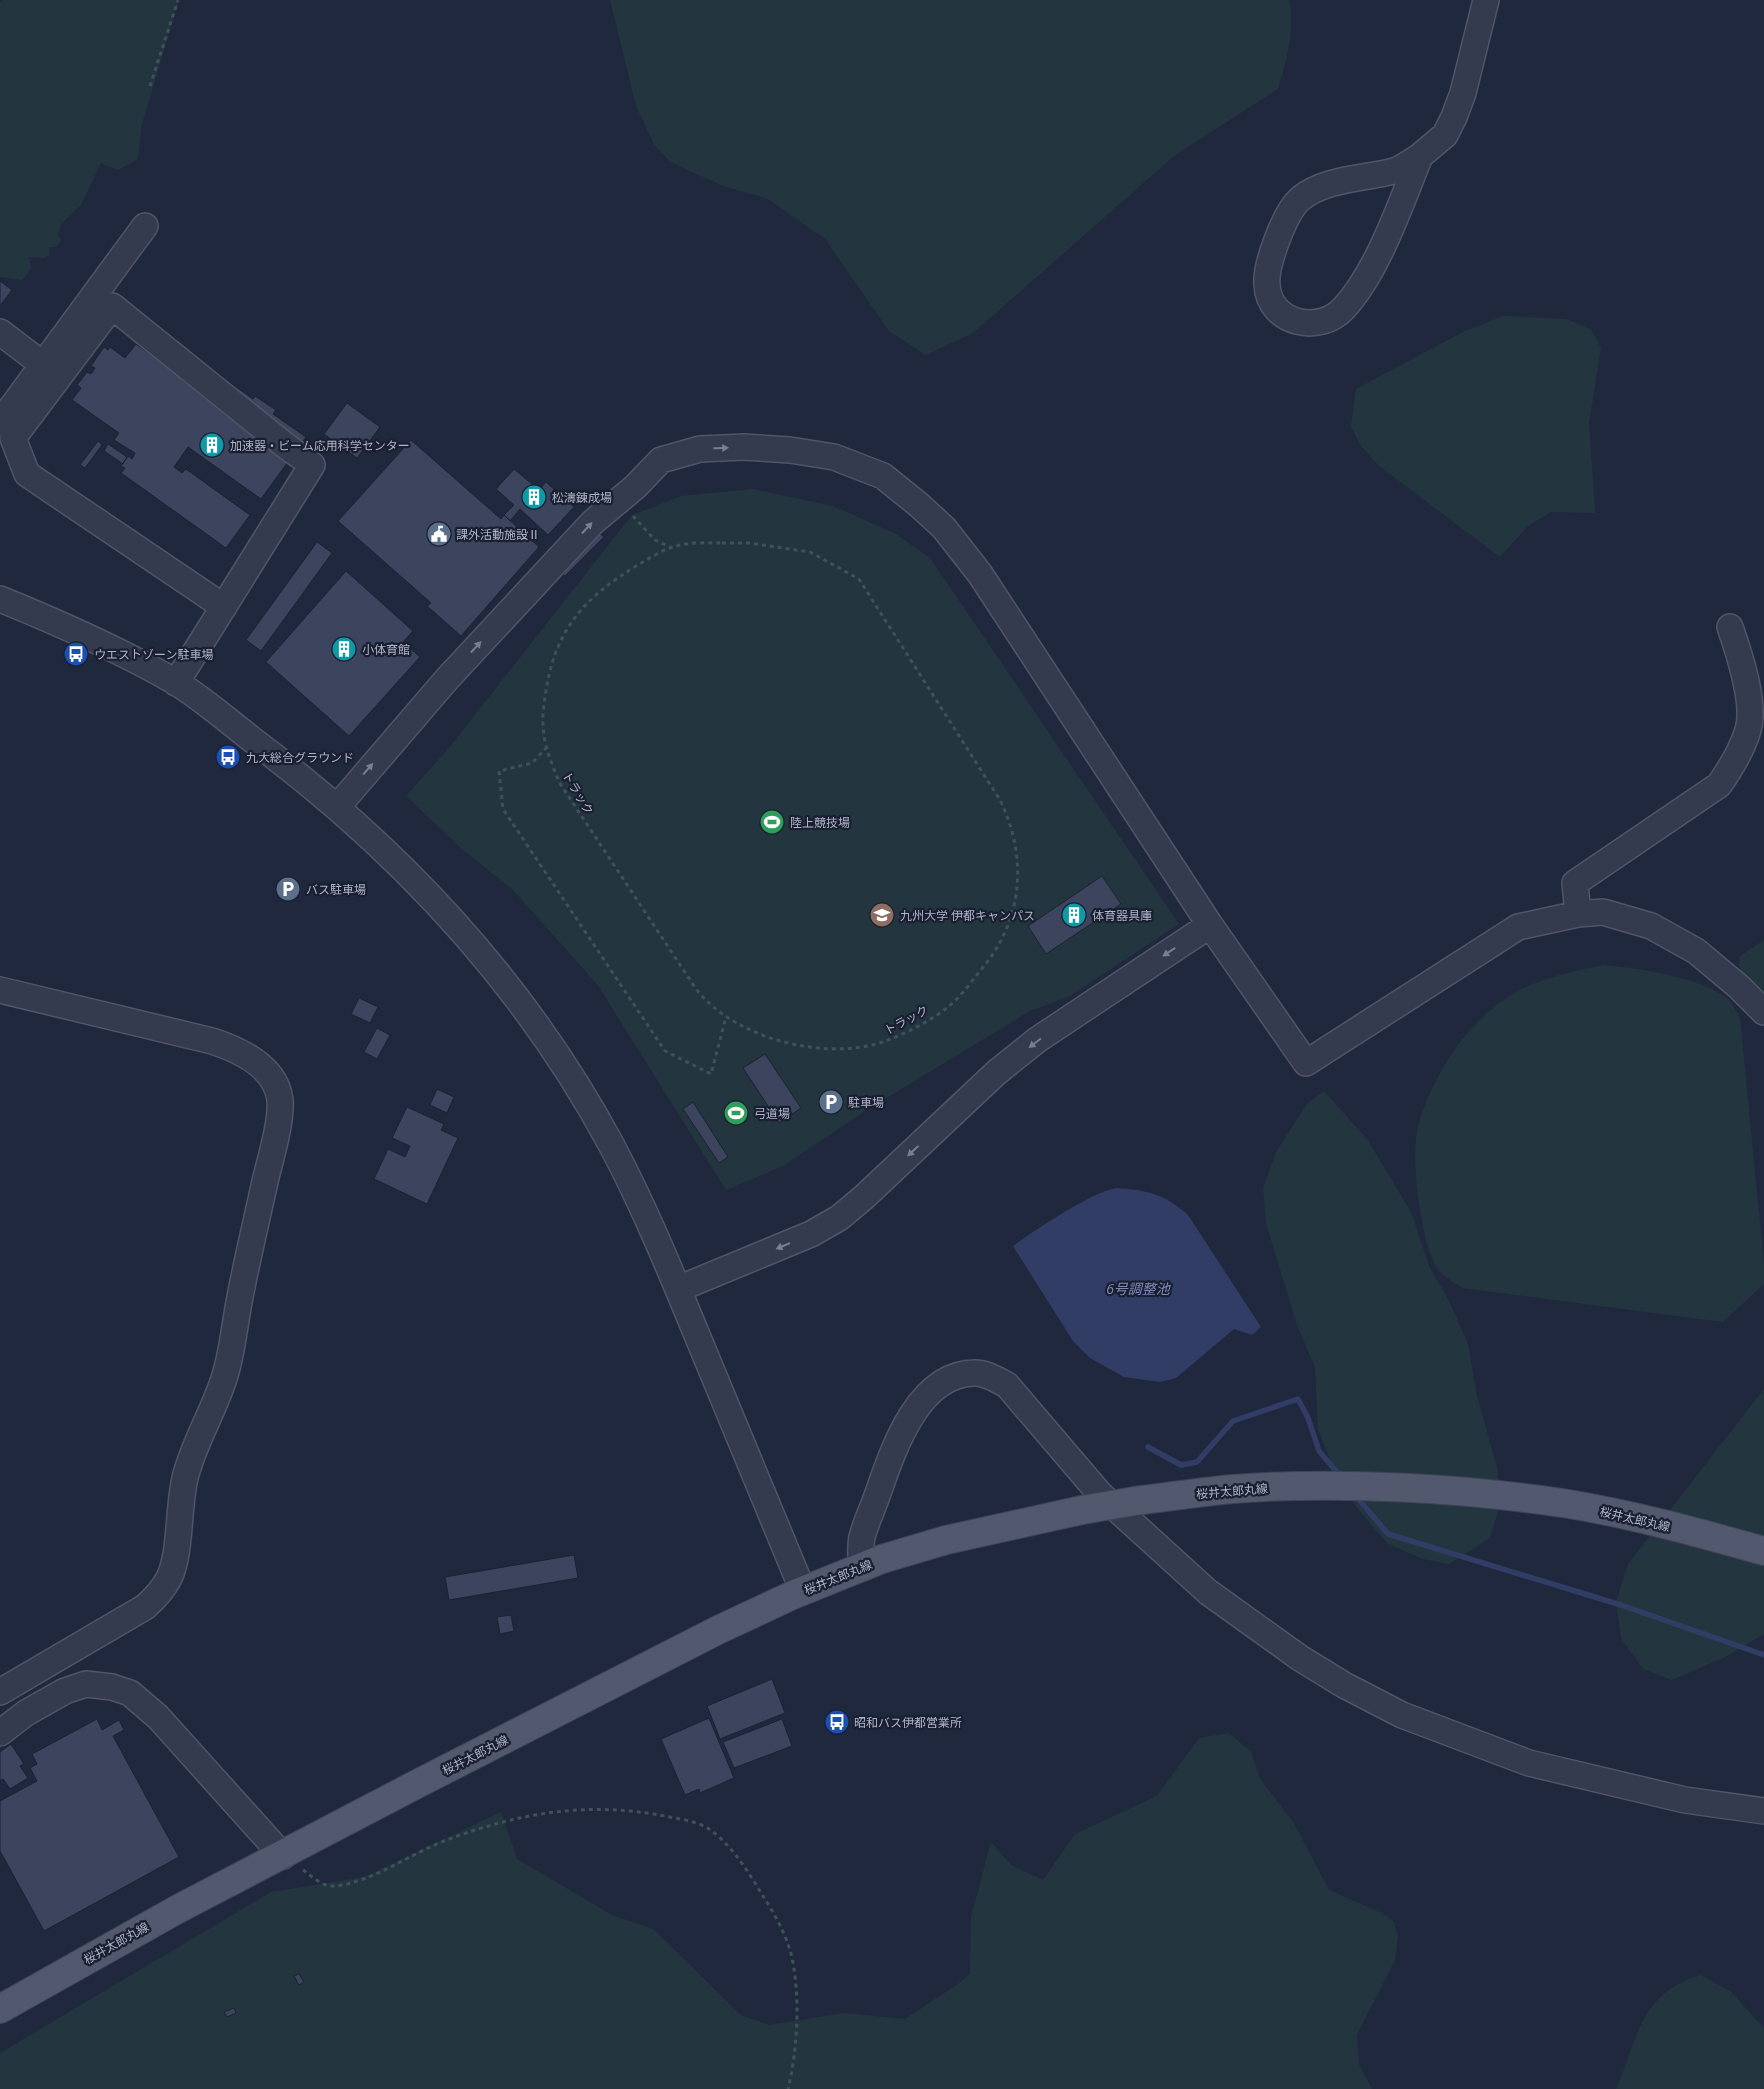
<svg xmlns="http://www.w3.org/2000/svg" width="1764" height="2089" viewBox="0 0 1764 2089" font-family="'Open Sans','Noto Sans JP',sans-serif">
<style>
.green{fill:#23363f}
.water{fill:#313d64}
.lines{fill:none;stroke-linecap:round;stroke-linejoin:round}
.stream{stroke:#313d64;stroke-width:5.5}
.building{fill:#3c445e;stroke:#1c2234}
.minor-casing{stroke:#505568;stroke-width:28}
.major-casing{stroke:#3e4456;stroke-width:30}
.path{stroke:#3d5259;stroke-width:3;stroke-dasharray:4 4;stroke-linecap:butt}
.minor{stroke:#353b4e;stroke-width:25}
.major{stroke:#52596e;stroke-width:28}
.major-bridge-casing{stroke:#3e4456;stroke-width:30;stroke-linecap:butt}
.major-bridge{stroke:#52596e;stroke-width:28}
.oneway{fill:#797e92}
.labels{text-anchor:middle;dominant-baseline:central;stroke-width:4.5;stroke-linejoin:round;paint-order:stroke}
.poi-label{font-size:12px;fill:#b0b5c9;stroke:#1a2032;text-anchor:start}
.street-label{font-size:12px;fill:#b0b5c9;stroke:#1a2032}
.water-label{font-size:14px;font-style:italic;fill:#7d8bb8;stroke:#1a2032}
</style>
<rect width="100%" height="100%" fill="#20283e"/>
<!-- green -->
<path class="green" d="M 2,0 L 179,0 L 142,124 L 138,159 L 118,170 L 101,163 L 81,205 L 62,223 L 58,234 L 61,241 L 55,247 L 49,247 L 49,255 L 44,258 L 29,257 L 31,268 L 22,280 L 0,277 L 0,2 Z
M 610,0 L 1289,0 C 1295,32 1287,58 1278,89 L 1174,156 L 973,333 L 926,355 L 889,331 L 825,239 L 768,199 L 723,186 L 670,162 L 654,144 L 636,106 Z
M 1503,316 L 1566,319 L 1591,329 L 1601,348 L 1589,423 L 1595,513 L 1551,512 L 1528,526 L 1500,557 L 1378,465 L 1360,445 L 1351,426 L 1356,389 L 1463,332 Z
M 753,489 L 833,506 L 896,534 L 930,558 L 1179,924 L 1070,996 L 1030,1011 L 865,1111 L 783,1166 L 726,1190 L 597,984 L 513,890 L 462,849 L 406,796 L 448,749 L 632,515 L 682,496 Z
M 1764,940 L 1764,1001 L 1740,976 L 1739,957 Z
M 1604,965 C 1636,968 1708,978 1730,1001 C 1734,1006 1737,1013 1740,1018 L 1764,1263 L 1764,1284 L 1723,1322 L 1463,1288 C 1456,1283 1443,1277 1438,1270 C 1420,1242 1409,1153 1419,1122 C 1434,1075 1464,1027 1505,999 C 1534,979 1570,972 1604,965 Z
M 1324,1091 L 1367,1139 L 1412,1214 L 1429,1266 L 1450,1303 L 1468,1344 L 1477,1396 L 1498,1471 L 1499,1508 L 1490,1538 L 1449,1564 L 1423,1559 L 1388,1544 L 1357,1508 L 1336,1474 L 1318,1429 L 1315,1367 L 1298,1328 L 1266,1224 L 1263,1188 L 1276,1152 L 1307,1104 Z
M 1764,1389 L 1764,1634 L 1725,1657 L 1672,1680 L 1643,1669 L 1621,1638 L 1616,1602 L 1628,1564 Z
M 1229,1733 L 1251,1752 L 1260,1779 L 1294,1823 L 1329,1890 L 1382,1913 L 1394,1922 L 1398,1937 L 1395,1960 L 1357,2035 L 1359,2064 L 1372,2089 L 0,2089 L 0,2053 L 271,1892 L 364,1877 L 501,1812 L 517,1859 L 612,1915 L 653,1929 L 741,2015 L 769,2025 L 844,2013 L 905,2019 L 958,1984 L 970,1974 L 971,1917 L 991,1842 L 1011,1865 L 1043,1880 L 1075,1834 L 1157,1796 L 1199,1738 Z
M 1701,1975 L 1731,1992 L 1764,2028 L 1764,2089 L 1616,2089 C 1638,2039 1639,1993 1701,1975 Z"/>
<!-- water -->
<path class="water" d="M 1116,1188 C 1147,1190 1165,1194 1188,1215 L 1261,1327 L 1252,1335 L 1234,1329 L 1176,1378 L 1160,1382 L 1124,1377 L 1090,1358 L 1073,1341 L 1013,1246 C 1035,1230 1090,1193 1116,1188 Z"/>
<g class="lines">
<!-- stream -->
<path class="stream" d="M 1148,1447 L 1181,1465 L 1197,1462 L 1233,1421 L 1298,1399 L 1308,1418 L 1319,1451 L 1340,1476
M 1355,1495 L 1388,1534 L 1621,1605 L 1764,1655"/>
</g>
<!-- building -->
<path class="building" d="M 0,281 L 12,290 L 0,306 Z
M 136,344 L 191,383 L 205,365 L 253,399 L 255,396 L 276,410 L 273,414 L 306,437 L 261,499 L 188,447 L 174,467 L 182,473 L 186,469 L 250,515 L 226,548 L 121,473 L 125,468 L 121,466 L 128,456 L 132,459 L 135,453 L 114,440 L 119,433 L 72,400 L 81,388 L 77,385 L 87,372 L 91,374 L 95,368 L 91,366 L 104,347 L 108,350 L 110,347 L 125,358 Z
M 347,403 L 380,427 L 357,458 L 324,434 Z
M 411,440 L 501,519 L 504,515 L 539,547 L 461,636 L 427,606 L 431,603 L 338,521 Z
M 98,441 L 102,445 L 85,468 L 80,465 Z
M 108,444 L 127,457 L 123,464 L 104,451 Z
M 514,469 L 539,490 L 546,482 L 574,507 L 548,535 L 520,509 L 510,521 L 504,515 L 514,505 L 496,489 Z
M 563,489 L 570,495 L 566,499 L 560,493 Z
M 595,529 L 604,537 L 565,576 L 557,568 Z
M 317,542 L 332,553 L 261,651 L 246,640 Z
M 346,571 L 413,631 L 403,642 L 420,657 L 349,736 L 266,662 Z
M 1102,876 L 1121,904 L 1046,954 L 1028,926 Z
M 359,998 L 378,1007 L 370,1023 L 351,1014 Z
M 377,1028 L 390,1035 L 377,1059 L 364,1052 Z
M 765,1054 L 801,1108 L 779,1123 L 743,1068 Z
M 437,1089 L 454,1097 L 447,1113 L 430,1105 Z
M 693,1102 L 728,1157 L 719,1163 L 683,1109 Z
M 407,1107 L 444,1124 L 441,1130 L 458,1138 L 427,1204 L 374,1179 L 388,1149 L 405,1157 L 410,1146 L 392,1138 Z
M 574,1555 L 578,1578 L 449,1600 L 445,1577 Z
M 511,1615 L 514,1631 L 500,1634 L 497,1617 Z
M 772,1679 L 785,1713 L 720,1739 L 707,1706 Z
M 709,1718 L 734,1778 L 700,1793 L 699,1789 L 685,1795 L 661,1739 Z
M 97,1719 L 102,1730 L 119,1720 L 124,1730 L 113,1736 L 179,1857 L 44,1931 L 0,1851 L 0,1801 L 37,1781 L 30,1768 L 37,1764 L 32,1754 Z
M 782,1719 L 792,1746 L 734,1768 L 723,1742 Z
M 11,1744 L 24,1764 L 20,1766 L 28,1778 L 10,1789 L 3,1779 L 0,1781 L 0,1752 Z
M 299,1974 L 304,1982 L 299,1985 L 294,1976 Z
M 234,2008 L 236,2013 L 227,2017 L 224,2012 Z"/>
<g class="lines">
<defs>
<path id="minor" d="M 1420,156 C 1401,203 1378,271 1344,308 C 1320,335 1269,324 1267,285 C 1265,265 1285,212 1300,199 C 1325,178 1364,179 1394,171 C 1403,168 1412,161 1420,156 Z
M 1420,156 L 1445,135 L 1454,117 L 1463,93 L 1486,0
M 0,332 L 42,364
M 0,423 L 145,226
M 0,599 C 57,622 121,651 174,681 C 202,698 228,721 254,741 C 400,850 525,984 612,1146 C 647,1212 675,1282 704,1352 C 737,1432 770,1511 803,1591
M 176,683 L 312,465 L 286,446 L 112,306 L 13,438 L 27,474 L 224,607
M 338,806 L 447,679 L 593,522 L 635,487 L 661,460 L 700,449 L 744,447 L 790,450 L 834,457 L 883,476 L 919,505 L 944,528 L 980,574 L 1210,925 L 1306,1063 L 1518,927 L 1578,914 L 1603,912 L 1651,926 L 1696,951 L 1739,987 L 1764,1012
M 1578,914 L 1575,883 L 1719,785 C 1731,768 1742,750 1748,730 C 1756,703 1739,653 1730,627
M 0,990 L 212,1041 C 240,1050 276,1067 280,1100 C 282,1123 269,1163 264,1186 C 256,1223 247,1260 240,1297 C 235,1322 233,1347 226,1372 C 216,1408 194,1441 185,1478 C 178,1507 181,1554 169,1578 C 163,1590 154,1599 145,1607 L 0,1692
M 678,1289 L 811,1234 L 839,1218 L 863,1198 L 996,1073 L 1037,1040 L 1210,925
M 861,1567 C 861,1558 860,1546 862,1537 C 866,1522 873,1508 878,1493 C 893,1450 918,1373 975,1373 C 987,1373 997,1380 1007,1385 L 1100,1494 L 1208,1592 L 1300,1658 L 1344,1685 L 1402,1715 L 1529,1763 L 1685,1800 L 1764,1811
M 0,1733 L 26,1713 L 65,1691 L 86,1684 L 112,1687 L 130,1693 L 158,1717 L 283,1856"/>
<path id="major" d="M 1135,1501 C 1167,1497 1200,1492 1233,1489 C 1339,1481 1463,1488 1569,1504 C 1635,1515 1700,1533 1764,1551
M 0,2009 L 178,1909 L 417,1784 L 718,1630 L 795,1594 L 882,1559 L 946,1540 L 1082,1510"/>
</defs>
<!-- minor casing -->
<use href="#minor" class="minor-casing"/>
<!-- major casing -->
<use href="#major" class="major-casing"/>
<!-- path -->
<path class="path" d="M 150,86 L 178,0
M 633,516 L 655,540 L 672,548
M 722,543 L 749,543 L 810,552 L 859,579 L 1000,800 C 1027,855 1024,917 984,966 C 973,979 963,995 949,1006 C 931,1021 905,1034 883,1042 C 846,1054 803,1049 767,1037 C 739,1026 715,1013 696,989 L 559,782 C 553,766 546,751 544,735 C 542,722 543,709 545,697 C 554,632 581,600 636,566 C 650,558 665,548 680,545 C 693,542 709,543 722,543 Z
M 547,747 L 532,763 L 499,771 L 503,809 L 665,1051 L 711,1074 L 726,1017
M 303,1870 C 313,1877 322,1887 336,1886 C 374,1881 408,1855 444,1841 C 517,1813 587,1801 665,1816 C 679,1819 697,1821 709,1829 C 732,1845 749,1873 763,1896 C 774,1913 784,1931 790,1950 C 801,1989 798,2050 788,2089"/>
<!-- minor -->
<use href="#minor" class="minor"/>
<!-- major -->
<use href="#major" class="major"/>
<defs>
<path id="major-bridge" d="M 1082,1510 L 1135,1501"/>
</defs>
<!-- major-bridge casing -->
<use href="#major-bridge" class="major-bridge-casing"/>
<!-- major-bridge -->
<use href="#major-bridge" class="major-bridge"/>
</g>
<!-- one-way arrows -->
<defs><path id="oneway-solid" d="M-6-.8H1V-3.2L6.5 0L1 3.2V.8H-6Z" transform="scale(1.25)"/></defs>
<g class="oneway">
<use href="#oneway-solid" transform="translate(721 448) rotate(-2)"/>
<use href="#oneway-solid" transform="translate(587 528) rotate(-47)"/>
<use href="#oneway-solid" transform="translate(476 647) rotate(-47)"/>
<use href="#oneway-solid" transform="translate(368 769) rotate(-49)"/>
<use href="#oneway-solid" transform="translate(1169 952) rotate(146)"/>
<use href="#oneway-solid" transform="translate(1035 1043) rotate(143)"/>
<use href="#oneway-solid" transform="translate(913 1151) rotate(137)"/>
<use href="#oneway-solid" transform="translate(783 1246) rotate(157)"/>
</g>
<!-- icons -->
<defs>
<symbol id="building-disc" viewBox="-11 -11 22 22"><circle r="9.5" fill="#0f9aa8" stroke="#1a2032"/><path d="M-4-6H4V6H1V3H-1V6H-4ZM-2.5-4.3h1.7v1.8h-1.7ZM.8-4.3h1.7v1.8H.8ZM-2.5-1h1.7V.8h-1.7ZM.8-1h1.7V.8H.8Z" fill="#fff"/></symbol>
<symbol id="civic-disc" viewBox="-11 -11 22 22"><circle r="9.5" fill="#5c6f8a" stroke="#1a2032"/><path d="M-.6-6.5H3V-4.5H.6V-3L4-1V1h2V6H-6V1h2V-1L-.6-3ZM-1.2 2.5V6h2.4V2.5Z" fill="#fff"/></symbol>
<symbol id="bus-disc" viewBox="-11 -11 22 22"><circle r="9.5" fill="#1a4fb4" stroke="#1a2032"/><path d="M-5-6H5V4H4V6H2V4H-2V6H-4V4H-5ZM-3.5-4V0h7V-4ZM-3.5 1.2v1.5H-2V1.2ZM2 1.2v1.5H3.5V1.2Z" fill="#fff"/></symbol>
<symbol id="stadium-disc" viewBox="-11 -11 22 22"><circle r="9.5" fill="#2e9e5b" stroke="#1a2032"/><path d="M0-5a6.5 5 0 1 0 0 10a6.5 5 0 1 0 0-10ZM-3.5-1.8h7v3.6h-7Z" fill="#fff"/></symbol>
<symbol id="parking-disc" viewBox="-11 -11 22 22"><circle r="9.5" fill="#5c6f8a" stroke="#1a2032"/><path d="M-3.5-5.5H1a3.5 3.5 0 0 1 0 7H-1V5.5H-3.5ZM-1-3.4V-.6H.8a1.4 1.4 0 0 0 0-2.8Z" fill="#fff"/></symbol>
<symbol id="university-disc" viewBox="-11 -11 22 22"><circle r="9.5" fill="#8d6e63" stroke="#1a2032"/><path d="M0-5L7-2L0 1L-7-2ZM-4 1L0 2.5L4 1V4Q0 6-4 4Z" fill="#fff"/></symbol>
</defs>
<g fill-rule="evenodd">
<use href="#building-disc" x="198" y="431" width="28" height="28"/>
<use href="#building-disc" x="520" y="483" width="28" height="28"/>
<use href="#civic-disc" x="425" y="520" width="28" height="28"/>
<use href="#building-disc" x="330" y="635" width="28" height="28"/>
<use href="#bus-disc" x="62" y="640" width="28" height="28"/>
<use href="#bus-disc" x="214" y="743" width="28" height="28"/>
<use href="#stadium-disc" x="758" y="808" width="28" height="28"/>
<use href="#parking-disc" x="274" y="875" width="28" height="28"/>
<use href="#university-disc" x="868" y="901" width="28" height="28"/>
<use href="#building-disc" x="1060" y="901" width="28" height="28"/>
<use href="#parking-disc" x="817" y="1088" width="28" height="28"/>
<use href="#stadium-disc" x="722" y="1099" width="28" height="28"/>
<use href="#bus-disc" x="823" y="1708" width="28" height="28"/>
</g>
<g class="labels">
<!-- poi labels -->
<g class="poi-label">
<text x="230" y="445">加速器・ビーム応用科学センター</text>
<text x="552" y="497">松濤錬成場</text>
<text x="456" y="534">課外活動施設Ⅱ</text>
<text x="362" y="649">小体育館</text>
<text x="94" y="654">ウエストゾーン駐車場</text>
<text x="246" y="757">九大総合グラウンド</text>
<text x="790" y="822">陸上競技場</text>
<text x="306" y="889">バス駐車場</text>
<text x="900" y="915">九州大学 伊都キャンパス</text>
<text x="1092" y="915">体育器具庫</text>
<text x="848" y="1102">駐車場</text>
<text x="754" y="1113">弓道場</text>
<text x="854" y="1722">昭和バス伊都営業所</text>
</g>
<!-- street labels -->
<g class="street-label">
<text transform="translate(578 793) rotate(59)">トラック</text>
<text transform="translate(906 1020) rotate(-28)">トラック</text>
<text transform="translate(1232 1491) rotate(-5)">桜井太郎丸線</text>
<text transform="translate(1635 1519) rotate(13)">桜井太郎丸線</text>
<text transform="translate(838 1577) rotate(-22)">桜井太郎丸線</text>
<text transform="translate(475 1755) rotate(-27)">桜井太郎丸線</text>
<text transform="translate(116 1943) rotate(-29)">桜井太郎丸線</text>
</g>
<!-- water labels -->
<g class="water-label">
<text x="1138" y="1288">6号調整池</text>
</g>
</g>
</svg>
